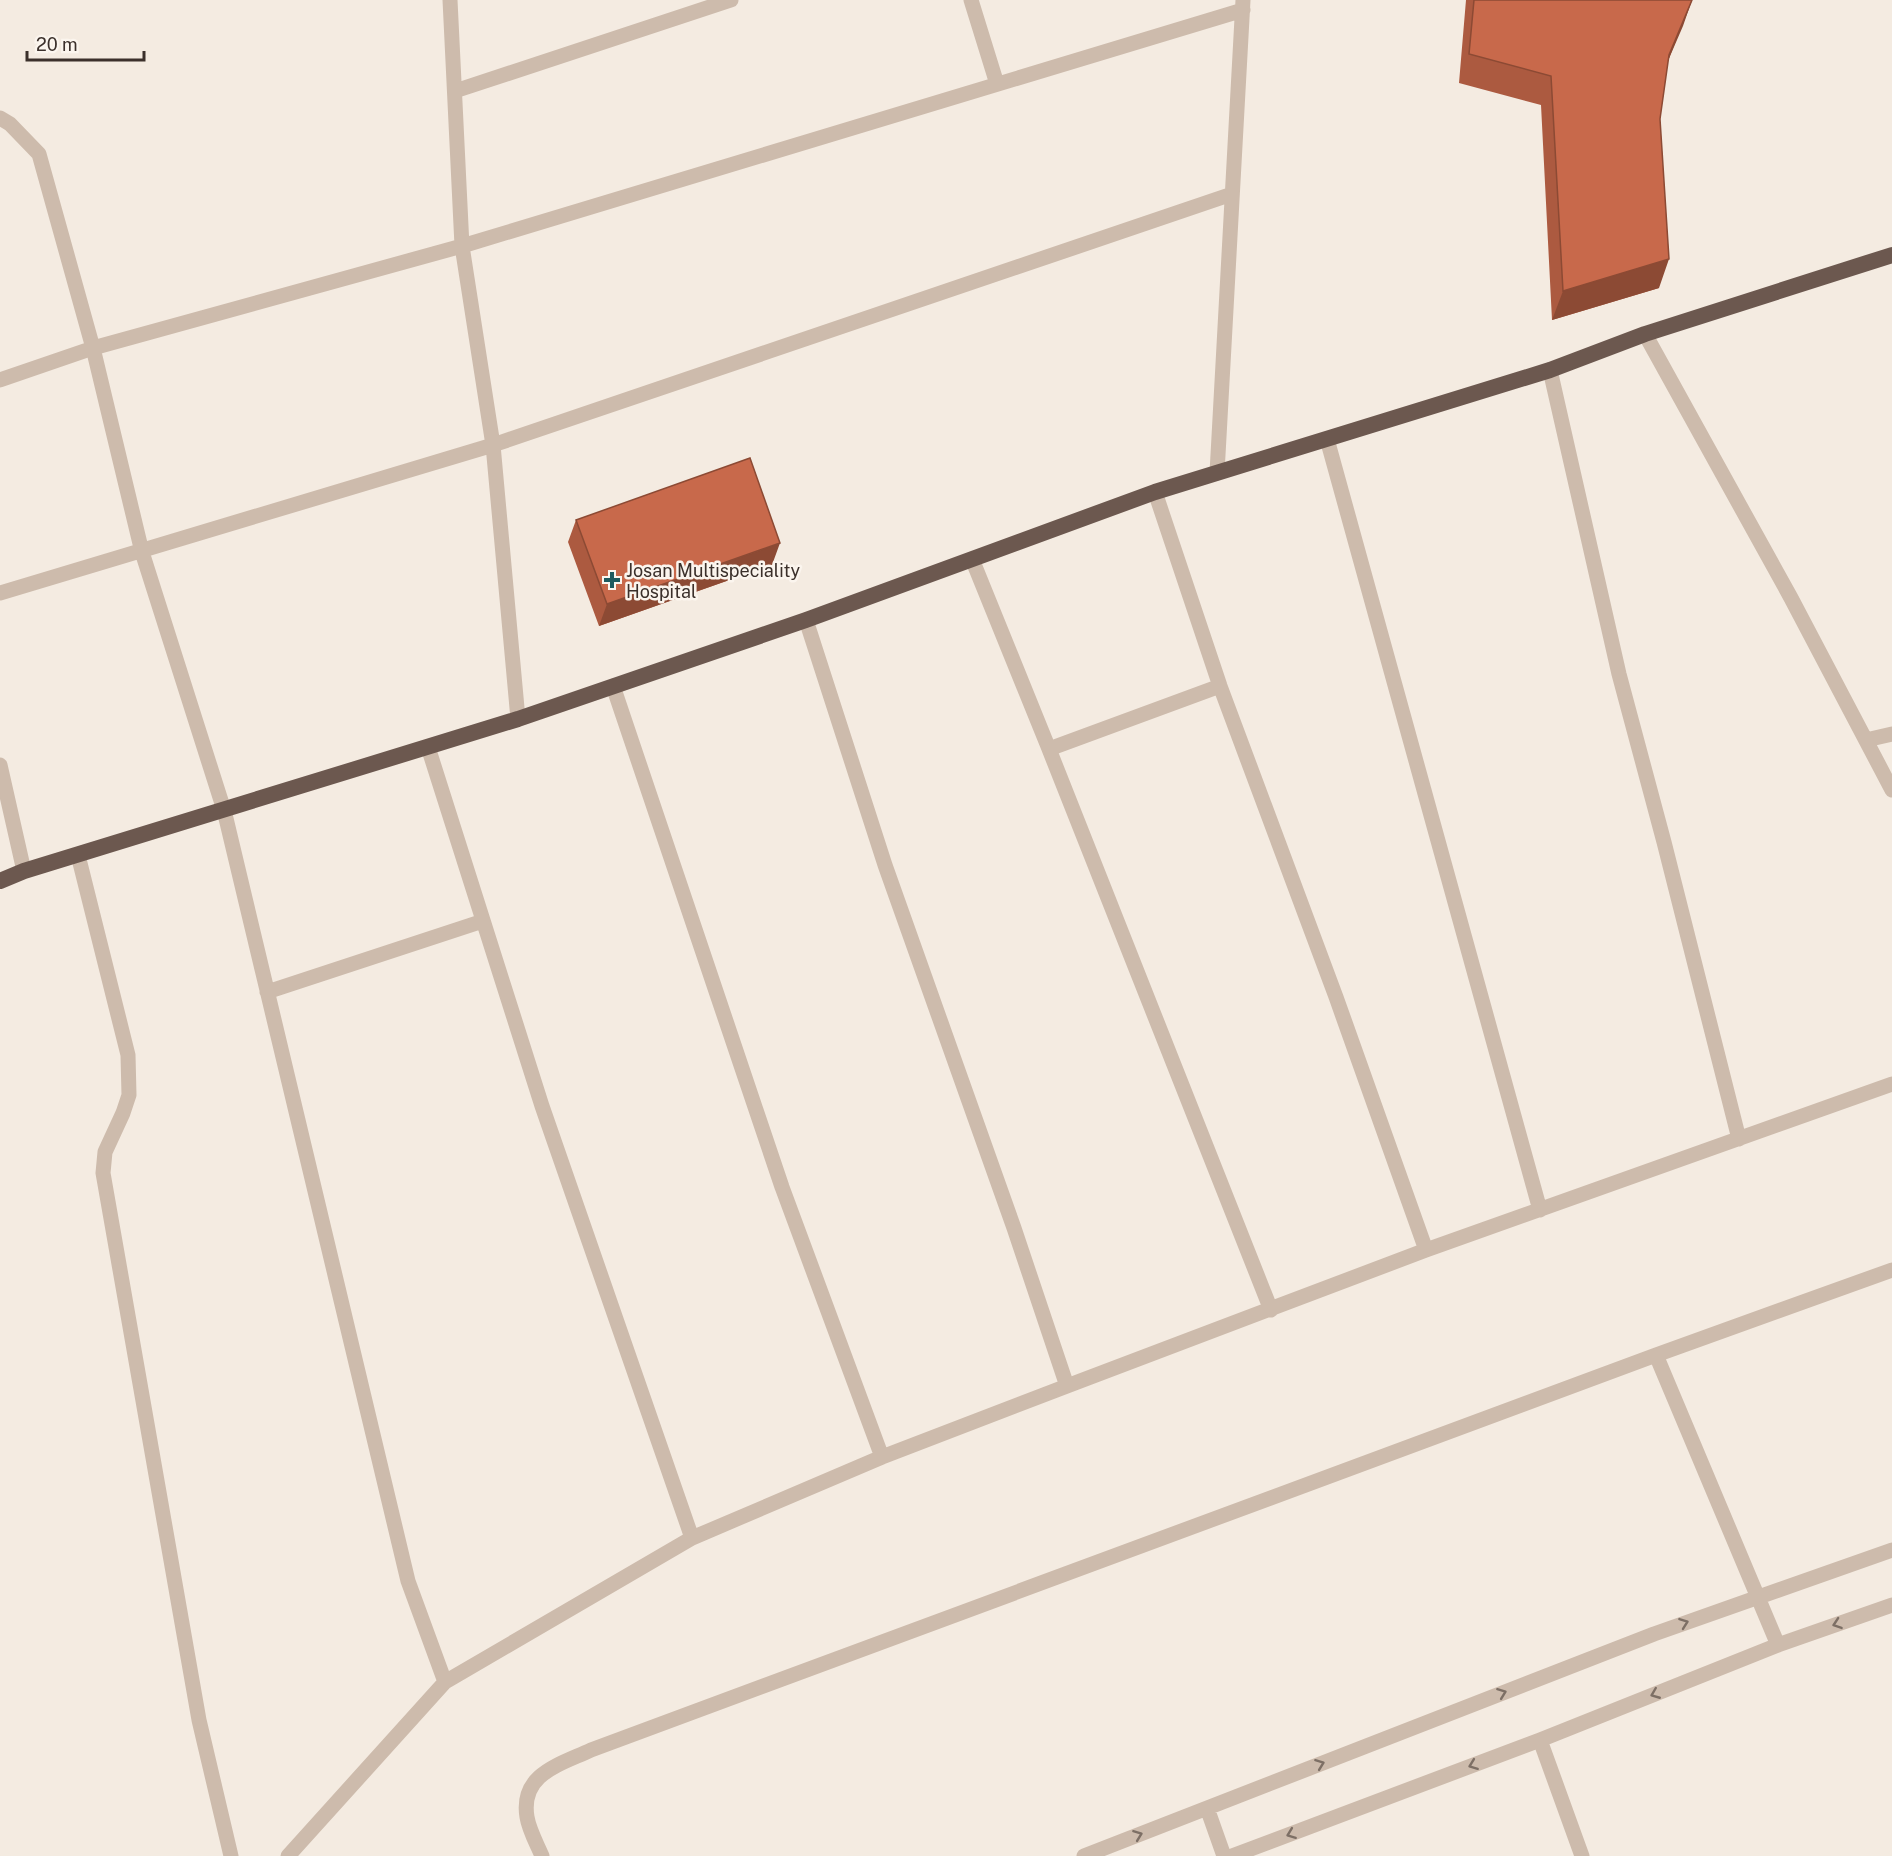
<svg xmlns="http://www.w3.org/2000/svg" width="1892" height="1856" viewBox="0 0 1892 1856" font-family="'Public Sans',sans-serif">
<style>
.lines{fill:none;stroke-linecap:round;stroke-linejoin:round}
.minor{stroke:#cdbbac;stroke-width:15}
.trunk{stroke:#6c584f;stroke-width:16}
.wall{fill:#ac5a40}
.shaded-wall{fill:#8c4a34}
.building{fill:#c8694b;stroke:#8c4a34;stroke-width:1.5}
.oneway{stroke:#7d6f65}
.poi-dot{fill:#1f5a5e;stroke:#fbf5ee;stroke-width:2}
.labels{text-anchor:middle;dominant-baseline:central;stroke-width:5;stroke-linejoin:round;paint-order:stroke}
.poi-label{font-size:18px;fill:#3b302b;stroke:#fbf5ee;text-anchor:start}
</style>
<rect width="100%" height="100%" fill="#f4ebe1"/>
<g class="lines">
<!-- minor -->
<path class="minor" d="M 450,0 L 462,246 L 493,445 L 518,719
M 971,0 L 997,84
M 455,91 L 731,0
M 0,118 L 10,124 L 39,154 L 93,348 L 142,552 L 224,810 L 408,1581 L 445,1682
M 1645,334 L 1791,598 L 1892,790
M 1550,370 L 1619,674 L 1664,842 L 1739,1139
M 0,380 L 93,348 L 462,246 L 1243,10
M 1327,439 L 1540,1210
M 1217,473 L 1243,0
M 1155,492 L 1220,686 L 1336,997 L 1426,1250
M 972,559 L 1049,749
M 0,593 L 493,445 L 1232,194
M 806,620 L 885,865 L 1014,1228 L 1067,1386
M 613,686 L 782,1187 L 882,1457
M 1220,686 L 1049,749 L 1271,1310
M 1866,740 L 1892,734
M 428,747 L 542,1106 L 692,1538
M 0,765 L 24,871
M 78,855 L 128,1055 L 129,1095 L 123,1113 L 105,1152 L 103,1173 L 199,1720 L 231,1856
M 267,992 L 483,921
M 1656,1355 L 1778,1645
M 1540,1740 L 1582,1856
M 1207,1808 L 1224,1856
M 288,1856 L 445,1682 L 692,1538 L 882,1457 L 1067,1386 L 1426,1250 L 1892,1084
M 542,1856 C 537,1844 529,1830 527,1817 C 520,1774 559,1765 591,1750 L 1656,1355 L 1892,1270
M 1084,1856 L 1654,1634 L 1892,1550
M 1232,1856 L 1540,1740 L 1778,1645 L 1892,1605"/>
<!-- trunk -->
<path class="trunk" d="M 0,881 L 24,871 L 518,719 L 806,620 L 1155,492 L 1550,370 L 1645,334 L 1892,255"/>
</g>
<!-- wall -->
<path class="wall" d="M 1466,0 L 1692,0 L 1668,61 L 1660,119 L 1659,288 L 1552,320 L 1541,105 L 1459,83 Z
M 576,520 L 772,565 L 599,626 L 568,542 Z"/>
<!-- shaded-wall -->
<path class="shaded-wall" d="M 1692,0 L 1683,26 L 1658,84 L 1669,55 Z
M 1669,259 L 1659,288 L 1552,320 L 1563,291 Z
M 780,543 L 772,565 L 599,626 L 607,604 Z"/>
<!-- building -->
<path class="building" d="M 1474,0 L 1692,0 L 1669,55 L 1660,119 L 1669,259 L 1563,291 L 1551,76 L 1469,54 Z
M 750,458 L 780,543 L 607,604 L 576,520 Z"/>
<!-- one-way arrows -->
<defs><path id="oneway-chevron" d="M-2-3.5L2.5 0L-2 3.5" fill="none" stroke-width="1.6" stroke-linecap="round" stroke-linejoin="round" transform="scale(1.5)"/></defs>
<g class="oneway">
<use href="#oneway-chevron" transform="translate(1684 1623) rotate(-20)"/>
<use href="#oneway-chevron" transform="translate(1837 1624) rotate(161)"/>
<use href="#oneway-chevron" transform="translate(1502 1693) rotate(-21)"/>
<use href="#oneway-chevron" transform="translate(1655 1694) rotate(158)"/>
<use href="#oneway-chevron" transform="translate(1320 1764) rotate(-21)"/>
<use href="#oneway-chevron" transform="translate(1473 1765) rotate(159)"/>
<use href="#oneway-chevron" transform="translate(1291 1834) rotate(159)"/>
<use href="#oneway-chevron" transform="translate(1138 1835) rotate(-21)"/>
</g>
<!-- markers -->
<path class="poi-dot" d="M609 571h6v6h6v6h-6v6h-6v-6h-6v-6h6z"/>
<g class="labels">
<!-- poi labels -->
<g class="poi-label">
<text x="626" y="570">Josan Multispeciality<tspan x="626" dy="21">Hospital</tspan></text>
</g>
</g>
<!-- scale -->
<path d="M27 51v9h117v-9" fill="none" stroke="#3b302b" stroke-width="3"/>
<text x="36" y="51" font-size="18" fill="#3b302b" stroke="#fbf5ee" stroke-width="4.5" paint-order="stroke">20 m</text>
</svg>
